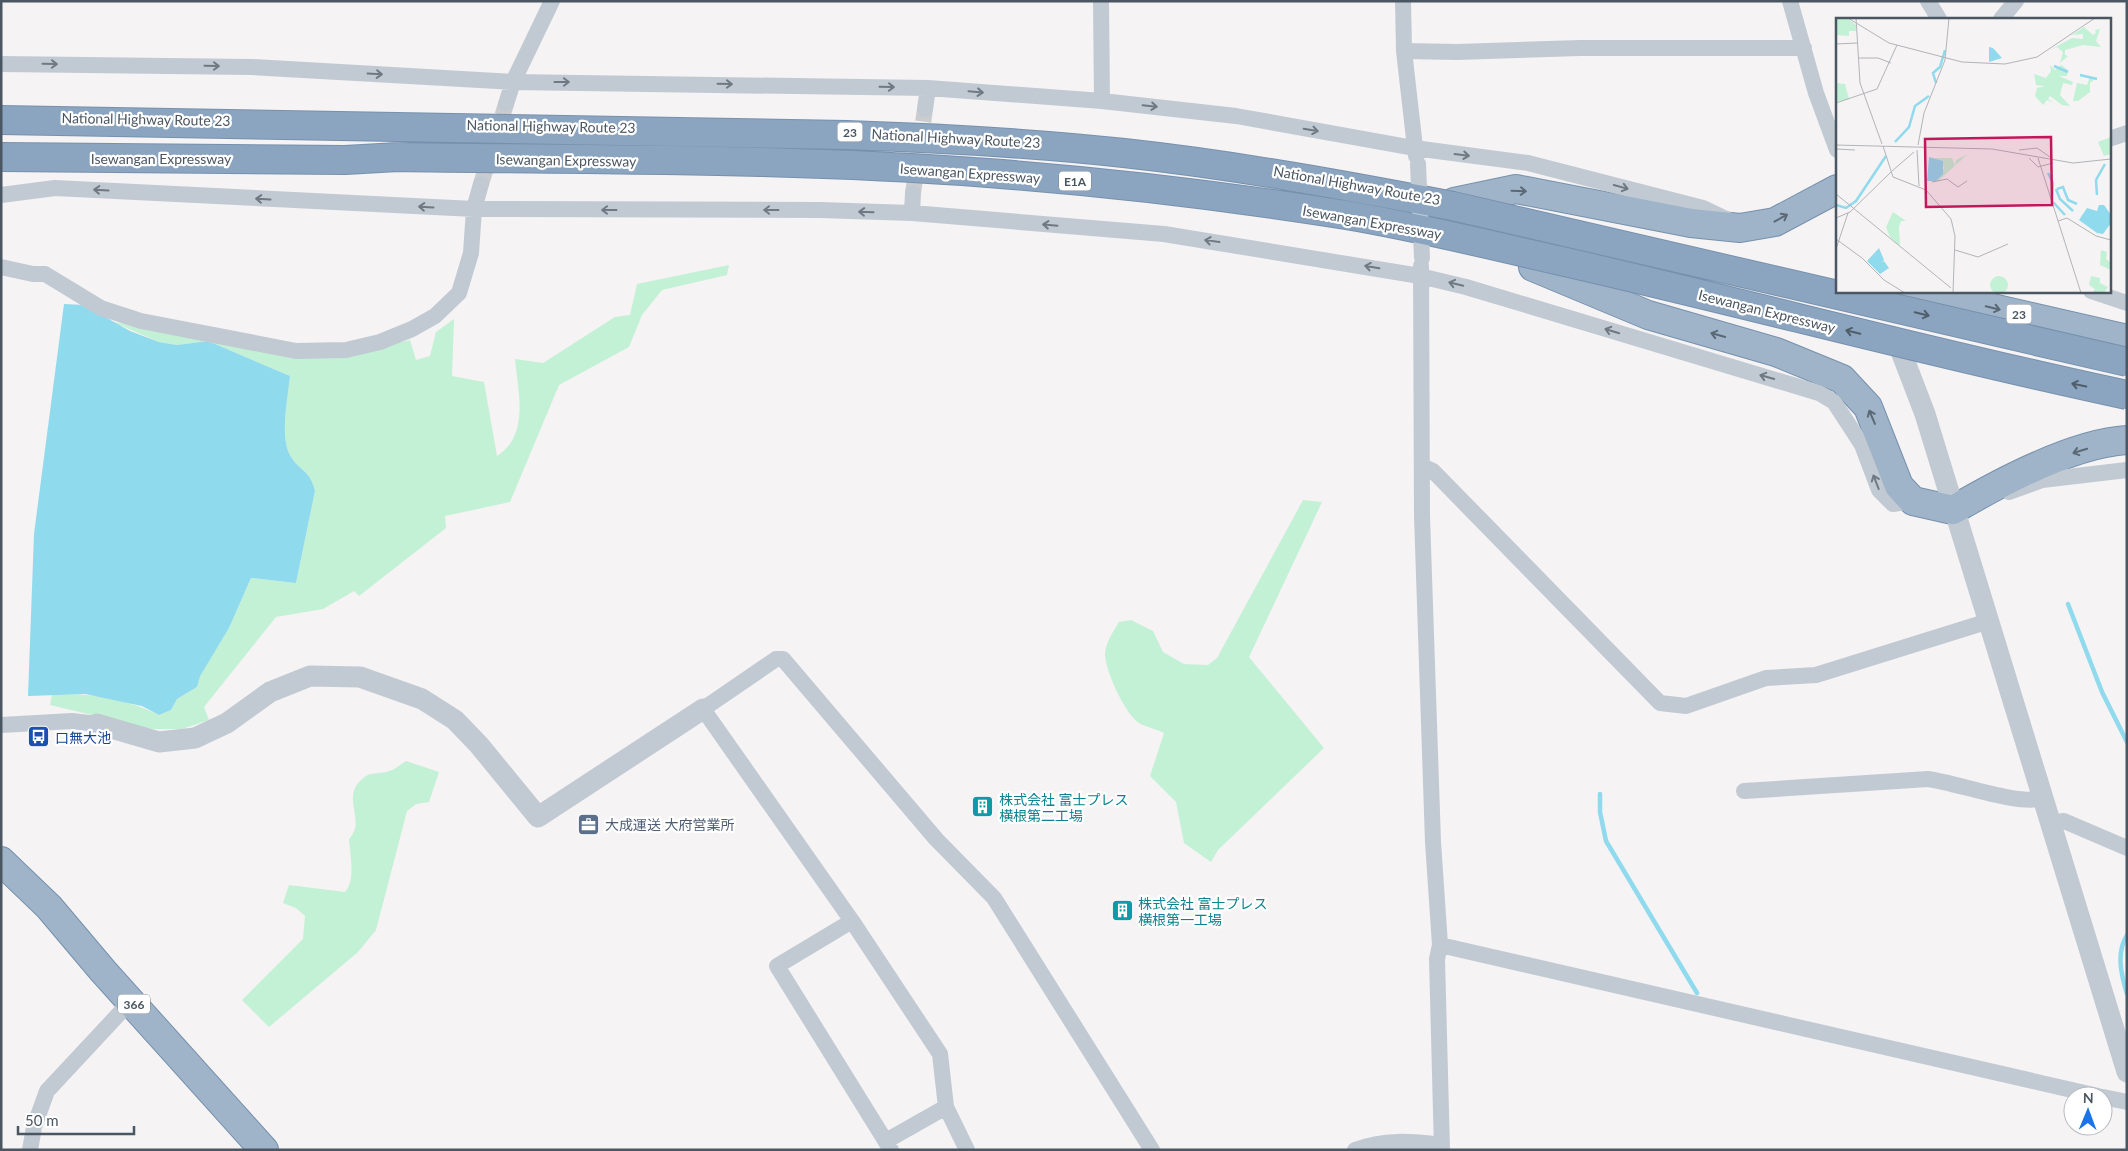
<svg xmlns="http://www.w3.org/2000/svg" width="2128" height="1151" viewBox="0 0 2128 1151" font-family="Lato,'Noto Sans JP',sans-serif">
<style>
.green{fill:#c3f1d5}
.water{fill:#90daee}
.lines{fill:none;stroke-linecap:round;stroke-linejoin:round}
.stream{stroke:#90daee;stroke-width:4.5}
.minor-tunnel{stroke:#caccce;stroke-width:16;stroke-dasharray:16 8;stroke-linecap:butt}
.trunk-casing{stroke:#7690ad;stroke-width:30}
.minor{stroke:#c1cad2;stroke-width:16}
.tertiary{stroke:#c1cad2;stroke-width:21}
.trunk{stroke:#9fb4c9;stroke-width:28}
.motorway-bridge-casing{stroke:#7690ad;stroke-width:30;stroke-linecap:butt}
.minor-bridge{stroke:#c1cad2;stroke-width:16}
.motorway-bridge{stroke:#8ba5c1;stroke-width:28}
.oneway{stroke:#6e7983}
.oneway2{stroke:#5b6976}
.oneway3{stroke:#505e6b}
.labels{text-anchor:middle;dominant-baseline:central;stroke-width:4.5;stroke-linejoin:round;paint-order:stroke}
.shield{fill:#fff;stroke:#808990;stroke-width:1}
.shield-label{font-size:12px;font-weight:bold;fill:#4a5661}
.street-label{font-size:14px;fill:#4a5661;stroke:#fff}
.transit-label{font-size:14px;fill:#164399;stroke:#fff;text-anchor:start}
.culture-label{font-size:14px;fill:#0d838f;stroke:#fff;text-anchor:start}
.service-label{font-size:14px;fill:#4e5e75;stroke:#fff;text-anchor:start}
.inset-river{fill:none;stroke:#90daee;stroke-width:2.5}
.inset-road{fill:none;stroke:#b1b4b9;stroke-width:1}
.view{fill:#c2185b;fill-opacity:0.15;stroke:#c2185b;stroke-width:2.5}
.inset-edge{fill:none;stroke:#4a5661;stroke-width:2.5}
</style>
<rect width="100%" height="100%" fill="#f5f3f3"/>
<!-- green -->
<path class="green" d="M 729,265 L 727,275 L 662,290 L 642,315 L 629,347 L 559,385 L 510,502 L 445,516 L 446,528 L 359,596 L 354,591 L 323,609 L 276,617 L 204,707 L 209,720 L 182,729 L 151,729 L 50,705 L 52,695 C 87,692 127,699 159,715 L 171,710 L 177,699 L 197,687 L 199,676 L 229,628 L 251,578 L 296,583 L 315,491 C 310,470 301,472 291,457 C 279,438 288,398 290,376 L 208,341 L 177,345 L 159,342 L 113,322 L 353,353 L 410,340 L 416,360 L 430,356 L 436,332 L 454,319 L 452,376 L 484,382 L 497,456 C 530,435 518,392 515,359 L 543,363 L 615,317 L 630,315 L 637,284 Z
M 1303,500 L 1322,502 L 1249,657 L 1324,748 L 1218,850 L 1211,862 L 1184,843 L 1176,802 L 1150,776 L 1164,733 C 1156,729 1146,727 1139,723 C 1125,714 1105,670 1105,654 C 1106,642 1113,632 1119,622 L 1131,620 L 1153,631 L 1163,652 L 1184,664 L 1208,665 L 1217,658 Z
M 406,761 L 439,772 L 429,802 L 416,804 L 407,811 L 376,930 L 358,952 L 269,1027 L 242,1000 L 303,939 L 305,916 L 296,908 L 283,903 L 289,885 L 345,892 C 356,880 350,854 349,839 C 368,819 337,796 366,776 C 372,772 383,774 389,771 C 395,770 401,764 406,761 Z"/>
<!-- water -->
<path class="water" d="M 64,304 L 84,305 L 130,331 L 159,342 L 177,345 L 208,341 L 290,376 C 288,398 279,438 291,457 C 301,472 310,470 315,491 L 296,583 L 251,578 L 229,628 L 200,676 L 197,687 L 177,699 L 171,710 L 159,715 L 142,706 L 85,694 L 28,696 L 34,534 Z"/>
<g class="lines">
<!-- stream -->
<path class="stream" d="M 2068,604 L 2102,692 L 2127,742
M 1600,794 L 1600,812 L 1606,841 L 1697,993
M 2127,935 C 2116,953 2121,974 2127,994"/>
<!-- minor-tunnel -->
<path class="minor-tunnel" d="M 481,184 L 506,104
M 913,193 L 925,109"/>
<defs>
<path id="trunk" d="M 1454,202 L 1516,189 L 1691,223 L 1740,228 L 1775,222 L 1837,189
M 1533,267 L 1648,315 L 1776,352 L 1842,379 L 1868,407 L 1899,486 L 1913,501 L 1953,510 C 1999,483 2074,443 2127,440
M 1911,291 L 1932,294 L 2127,339
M 1,861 L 49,907 L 103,971 L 264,1150"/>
</defs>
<!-- trunk casing -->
<use href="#trunk" class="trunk-casing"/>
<!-- minor -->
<path class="minor" d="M 1101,1 L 1102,101
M 1403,1 L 1404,51 L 1416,156
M 1790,1 L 1816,93 L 1837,150
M 1928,1 L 1939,19
M 2001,19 L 2016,1
M 1404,51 L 1457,52 L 1580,48 L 1804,48
M 1,64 L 252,67 L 513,82 L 928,88 L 1102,101 L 1236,116 L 1414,148 L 1528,163 L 1703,208 L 1730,221
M 506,104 L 513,82 L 552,1
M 925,109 L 928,88
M 2109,139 L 2127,133
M 1,195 L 55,188 L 474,209 L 820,210 L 912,213 L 1164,234 L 1420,276 L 1466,287 L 1819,393 L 1834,402 L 1862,445 L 1879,490 L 1893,504 L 1913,501
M 912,213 L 913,193
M 1421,266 L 1422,516 L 1433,842 L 1440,945 L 1437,959 L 1442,1150
M 1,267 L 33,274 L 45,274 L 101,308 L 141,321 L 296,351 L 346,350 L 380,342 L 412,329 L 435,316 L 459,293 L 471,253 L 474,209 L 481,184
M 2091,291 L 2127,303
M 1422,466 L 1433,471 L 1660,703 L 1686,706 L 1766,678 L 1816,675 L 1989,621
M 2009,492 L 2042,480 L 2127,470
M 1,725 L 72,721 L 97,724
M 1744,791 L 1928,779 C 1958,783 2018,806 2044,798
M 2051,823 L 2064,821 L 2127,848
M 852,921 L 777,966 L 891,1150
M 1440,945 L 2098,1096
M 2103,1097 L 2127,1102
M 886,1141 L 946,1107
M 30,1150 L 34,1127 L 47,1091 L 131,1001
M 967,1150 L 946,1107 L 940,1054 L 852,921 L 703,709 L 776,659 L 783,659 L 936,839 L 994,898 L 1152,1150
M 1355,1150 C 1384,1139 1411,1141 1441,1145"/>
<!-- tertiary -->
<path class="tertiary" d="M 1897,341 L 1925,414 L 2127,1072
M 97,724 L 159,742 L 195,738 L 227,723 L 270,692 L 310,676 L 360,677 L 422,699 L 455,720 L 479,745 L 538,817 L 703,709"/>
<!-- trunk -->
<use href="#trunk" class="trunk"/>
<defs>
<path id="motorway-bridge" d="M 1,120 L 847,135 C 940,138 1032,143 1124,153 C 1234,165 1344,185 1453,206 L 2127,362
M 1,157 L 345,160 L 398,157 C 595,160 792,158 988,173 C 1108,182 1227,196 1346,215 C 1418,227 1490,245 1561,261 C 1750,304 1937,355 2127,395"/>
</defs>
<!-- motorway-bridge casing -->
<use href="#motorway-bridge" class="motorway-bridge-casing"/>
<!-- minor-bridge -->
<path class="minor-bridge" d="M 1418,164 L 1422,258"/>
<!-- motorway-bridge -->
<use href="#motorway-bridge" class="motorway-bridge"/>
</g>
<!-- one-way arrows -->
<defs><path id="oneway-shaft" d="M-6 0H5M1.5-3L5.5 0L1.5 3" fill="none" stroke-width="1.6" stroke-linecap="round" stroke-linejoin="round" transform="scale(1.25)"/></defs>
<g class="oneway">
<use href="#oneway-shaft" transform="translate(50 64) rotate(1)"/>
<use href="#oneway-shaft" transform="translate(212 66) rotate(1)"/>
<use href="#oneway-shaft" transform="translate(375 74) rotate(3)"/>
<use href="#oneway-shaft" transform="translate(562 82)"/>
<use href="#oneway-shaft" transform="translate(725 84) rotate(1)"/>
<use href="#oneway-shaft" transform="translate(887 87) rotate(1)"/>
<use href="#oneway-shaft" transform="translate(976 92) rotate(5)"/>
<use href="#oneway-shaft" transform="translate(1150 106) rotate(6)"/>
<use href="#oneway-shaft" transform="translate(1311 130) rotate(10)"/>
<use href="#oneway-shaft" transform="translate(1462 155) rotate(7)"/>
<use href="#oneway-shaft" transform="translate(1621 187) rotate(15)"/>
<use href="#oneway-shaft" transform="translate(101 190) rotate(-177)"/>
<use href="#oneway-shaft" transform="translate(263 199) rotate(-177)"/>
<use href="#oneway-shaft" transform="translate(426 207) rotate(-177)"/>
<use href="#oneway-shaft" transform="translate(609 210) rotate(-180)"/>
<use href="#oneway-shaft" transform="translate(771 210) rotate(-180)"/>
<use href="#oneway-shaft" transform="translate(866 212) rotate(-178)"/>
<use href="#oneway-shaft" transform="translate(1050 225) rotate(-175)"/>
<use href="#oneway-shaft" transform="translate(1212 241) rotate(-172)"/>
<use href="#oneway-shaft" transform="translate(1372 267) rotate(-170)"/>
<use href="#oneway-shaft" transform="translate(1456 284) rotate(-166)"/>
<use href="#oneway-shaft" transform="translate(1612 331) rotate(-163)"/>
<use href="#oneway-shaft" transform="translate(1767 377) rotate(-164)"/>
<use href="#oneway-shaft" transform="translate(1876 482) rotate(-111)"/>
</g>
<g class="oneway2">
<use href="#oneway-shaft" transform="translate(1519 191) rotate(2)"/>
<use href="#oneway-shaft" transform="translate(1781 218) rotate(-29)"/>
<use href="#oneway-shaft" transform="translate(1993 308) rotate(13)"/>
<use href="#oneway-shaft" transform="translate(1718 335) rotate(-164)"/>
<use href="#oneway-shaft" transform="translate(1872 417) rotate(-113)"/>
<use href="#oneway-shaft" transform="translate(2080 451) rotate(163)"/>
</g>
<g class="oneway3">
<use href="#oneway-shaft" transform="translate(1922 314) rotate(14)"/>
<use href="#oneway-shaft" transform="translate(1853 332) rotate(-167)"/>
<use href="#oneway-shaft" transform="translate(2079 385) rotate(-168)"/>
</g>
<!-- icons -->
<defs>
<symbol id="bus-square" viewBox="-11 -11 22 22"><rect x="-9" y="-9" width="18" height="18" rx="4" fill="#1a4fb4" stroke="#fff"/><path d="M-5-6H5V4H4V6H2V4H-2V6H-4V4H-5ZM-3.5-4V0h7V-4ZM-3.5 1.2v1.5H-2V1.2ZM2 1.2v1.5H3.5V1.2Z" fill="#fff"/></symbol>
<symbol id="building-square" viewBox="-11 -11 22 22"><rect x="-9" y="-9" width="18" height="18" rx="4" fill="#0f9aa8" stroke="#fff"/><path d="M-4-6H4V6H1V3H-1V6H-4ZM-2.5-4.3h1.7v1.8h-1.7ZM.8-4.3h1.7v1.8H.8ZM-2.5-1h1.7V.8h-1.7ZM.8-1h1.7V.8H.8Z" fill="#fff"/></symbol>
<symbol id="office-square" viewBox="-11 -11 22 22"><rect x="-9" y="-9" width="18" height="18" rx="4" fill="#5c6f8a" stroke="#fff"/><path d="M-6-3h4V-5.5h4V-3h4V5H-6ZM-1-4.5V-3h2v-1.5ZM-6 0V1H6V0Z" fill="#fff"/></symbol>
</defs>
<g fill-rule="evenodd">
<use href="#bus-square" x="26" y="724" width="25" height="25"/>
<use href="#building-square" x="970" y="794" width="25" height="25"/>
<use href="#office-square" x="576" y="812" width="25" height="25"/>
<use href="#building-square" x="1110" y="898" width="25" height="25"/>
</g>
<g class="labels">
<!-- shield labels -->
<g class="shield">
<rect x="837.5" y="122.5" width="25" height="19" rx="4"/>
<rect x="1059" y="171.5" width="32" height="19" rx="4"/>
<rect x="2006.5" y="304.5" width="25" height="19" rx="4"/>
<rect x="118" y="994.5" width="32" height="19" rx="4"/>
</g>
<g class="shield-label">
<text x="850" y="132">23</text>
<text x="1075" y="181">E1A</text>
<text x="2019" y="314">23</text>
<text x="134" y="1004">366</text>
</g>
<!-- street labels -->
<g class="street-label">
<text transform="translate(146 119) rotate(1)">National Highway Route 23</text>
<text transform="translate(551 126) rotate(1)">National Highway Route 23</text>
<text transform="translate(956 138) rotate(3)">National Highway Route 23</text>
<text x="161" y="158">Isewangan Expressway</text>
<text transform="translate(566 160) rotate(1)">Isewangan Expressway</text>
<text transform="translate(970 173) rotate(4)">Isewangan Expressway</text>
<text transform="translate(1357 185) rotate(10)">National Highway Route 23</text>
<text transform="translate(1372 222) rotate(10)">Isewangan Expressway</text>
<text transform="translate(1767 311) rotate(14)">Isewangan Expressway</text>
</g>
<!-- transit labels -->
<g class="transit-label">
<text x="55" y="737">口無大池</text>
</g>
<!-- culture labels -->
<g class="culture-label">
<text x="999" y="799">株式会社 富士プレス<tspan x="999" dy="16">横根第二工場</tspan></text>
<text x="1138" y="903">株式会社 富士プレス<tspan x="1138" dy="16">横根第一工場</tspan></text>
</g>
<!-- service labels -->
<g class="service-label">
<text x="605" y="824">大成運送 大府営業所</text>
</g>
</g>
<!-- overview -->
<g transform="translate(1836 18)">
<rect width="275" height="275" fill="#f5f3f3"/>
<path d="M 0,0 L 11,0 L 20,7 L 20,13 L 13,13 L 13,18 L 0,17 ZM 248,9 L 257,17 L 260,15 L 259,12 L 264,11 L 260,23 L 265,29 L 247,27 L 229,32 L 229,37 L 232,38 L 224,45 L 227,34 L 221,29 L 214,32 L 236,20 L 247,21 L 247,16 L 236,17 ZM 214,47 L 219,52 L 225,47 L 232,52 L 231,58 L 223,58 L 237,64 L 236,67 L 227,65 L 224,77 L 234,88 L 226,87 L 214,78 L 212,81 L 218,85 L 211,82 L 207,87 L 199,78 L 201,70 L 209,68 L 200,67 L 198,56 L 210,60 L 215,53 ZM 254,58 L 258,62 L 254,65 L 254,74 L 242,83 L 237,83 L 241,65 L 251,67 ZM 0,65 L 9,66 L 13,81 L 0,84 ZM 275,119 L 275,136 L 268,138 L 262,124 ZM 132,136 L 102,163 L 99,164 L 93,163 L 101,162 L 108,150 L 106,143 L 96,140 L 116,140 L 119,148 L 120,142 ZM 57,194 L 70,203 L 65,203 L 63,209 L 64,228 L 54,219 L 50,209 ZM 265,232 L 271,234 L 270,241 L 275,245 L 275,252 L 264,247 ZM154 267a9 9 0 1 1 18 0a9 9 0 1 1-18 0ZM 255,258 L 264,260 L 264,265 L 272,269 L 268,275 L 256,275 L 259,271 L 253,267 Z" fill="#c3f1d5"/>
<path d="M 153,29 L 157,30 L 166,40 L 153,44 ZM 93,139 L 107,143 L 107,156 L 100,163 L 91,163 ZM 263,187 L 268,187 L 275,197 L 275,205 L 267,216 L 261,215 L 243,202 L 251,190 L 261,193 ZM 43,230 L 48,242 L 45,245 L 48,243 L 53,250 L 44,256 L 31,243 Z" fill="#90daee"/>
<path class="inset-river" d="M 218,48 L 232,54M 244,57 L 261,61M 100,65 L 97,55 L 104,49 L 109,32M 59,124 L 73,109 L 79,88 L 93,78M 212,155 L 217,165 L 216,178M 220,171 L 224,181 L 237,193M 221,171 L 227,169 L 232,182 L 241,186M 261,177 L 260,162 L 269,146M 217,184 L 229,197M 0,187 L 10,190 L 20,183 L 50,138"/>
<path class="inset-road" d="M 12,0 L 53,25 L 126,44 L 169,46 L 201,39 L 259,0M 20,0 L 24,65 L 46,126M 0,26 L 21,25M 22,40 L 42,40 L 55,45M 0,85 L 41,71 L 61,27M 0,127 L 156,131 L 237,145 L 275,141M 82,127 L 88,95 L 109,42 L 113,0M 47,128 L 57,159 L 90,172 L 115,201 L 119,218 L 117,275M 0,131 L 19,132M 81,132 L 83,168M 183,132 L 201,130 L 214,139M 193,140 L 202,149 L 217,145M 202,140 L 245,275M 56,153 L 78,134M 96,164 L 111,161 L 122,169 L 131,163M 0,176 L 115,270M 0,200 L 14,194 L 55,154M 222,203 L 231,200 L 260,218 L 275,222M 0,221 L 26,240 L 48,262 L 69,275M 0,231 L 12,195M 119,232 L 142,239 L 172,226"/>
<path class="view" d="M 215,119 L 216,187 L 90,189 L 89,121 Z"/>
<rect width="275" height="275" class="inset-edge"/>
</g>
<!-- border -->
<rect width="2128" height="1151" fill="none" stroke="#4a5661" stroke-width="5"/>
<!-- north arrow -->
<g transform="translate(2088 1111) rotate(1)"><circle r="24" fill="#ffffff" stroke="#b7bbc0"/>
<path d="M0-4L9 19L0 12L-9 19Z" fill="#1a73e8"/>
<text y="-8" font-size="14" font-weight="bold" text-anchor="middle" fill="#4a5661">N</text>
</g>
<!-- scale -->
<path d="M18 1126v8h116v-8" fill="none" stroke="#4a5661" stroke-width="2.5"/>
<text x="25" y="1126" font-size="15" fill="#4a5661" stroke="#ffffff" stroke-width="4" paint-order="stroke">50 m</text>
</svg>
